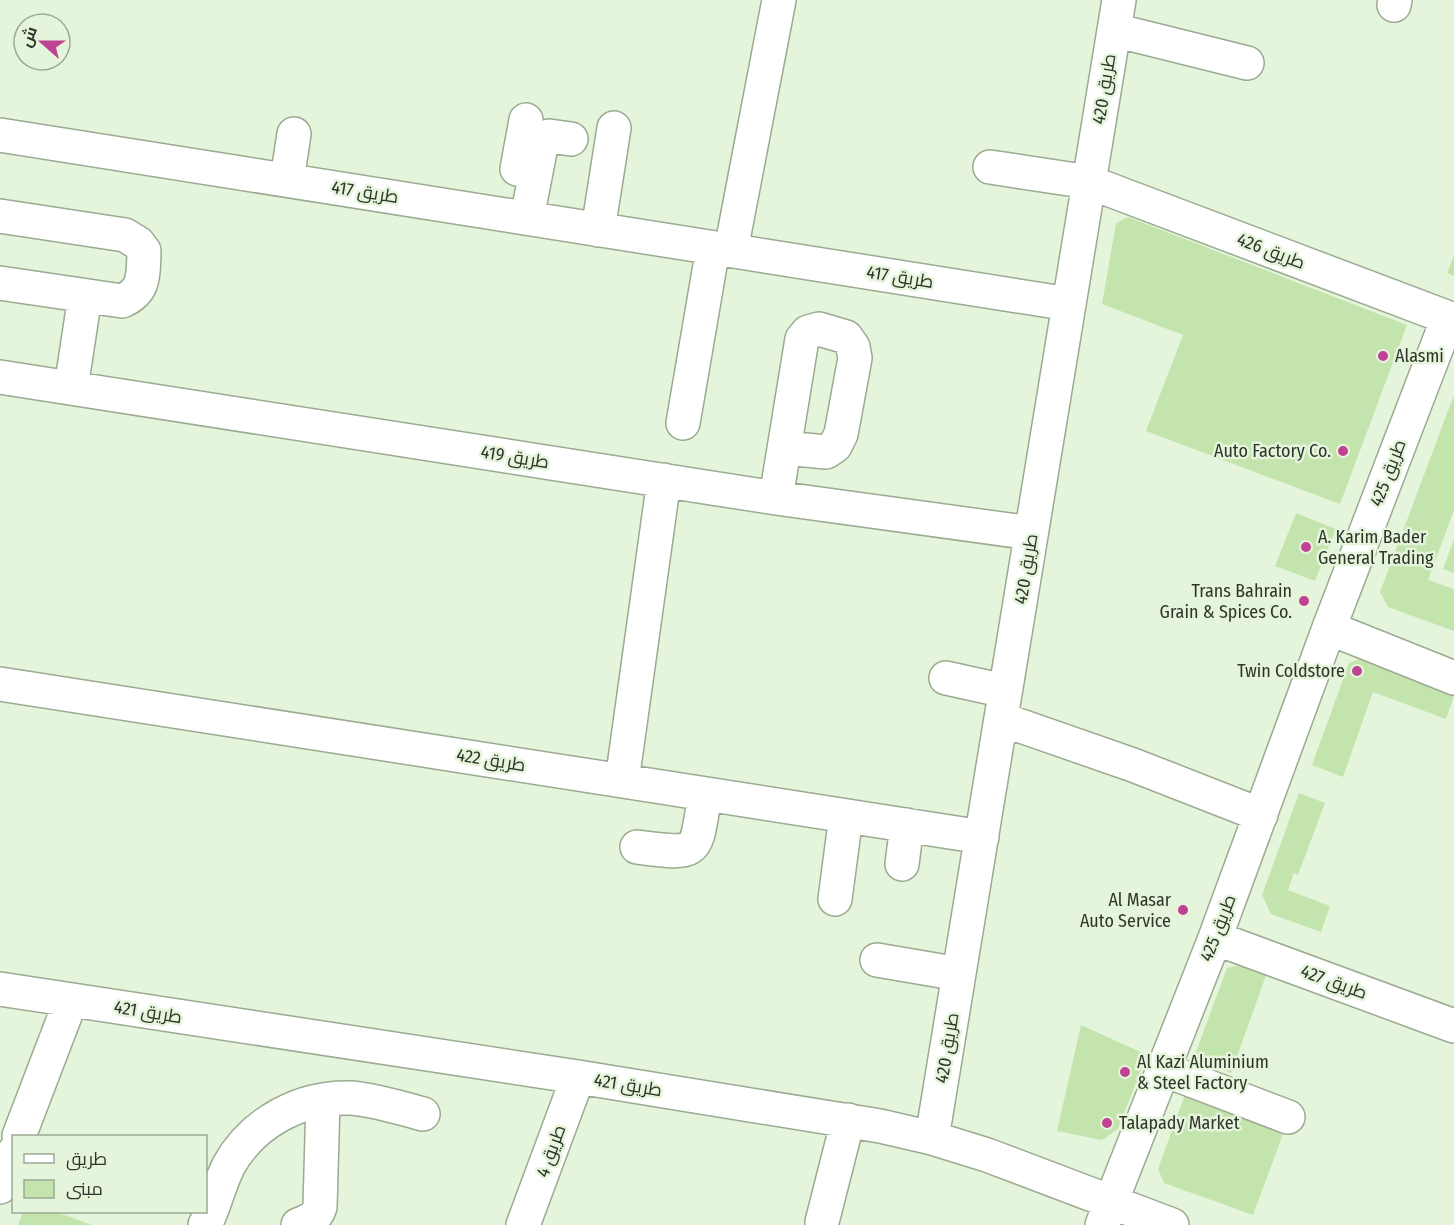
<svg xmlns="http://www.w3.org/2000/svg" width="1454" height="1225" viewBox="0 0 1454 1225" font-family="'Fira Sans Condensed',Cairo,sans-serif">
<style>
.building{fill:#c4e4ae}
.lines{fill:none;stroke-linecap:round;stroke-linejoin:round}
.minor-casing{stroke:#9baa92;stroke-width:36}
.minor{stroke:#fff;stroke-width:33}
.poi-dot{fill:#c04393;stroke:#e5f5db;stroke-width:2}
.labels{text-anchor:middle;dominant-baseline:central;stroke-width:5;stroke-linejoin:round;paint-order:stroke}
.street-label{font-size:18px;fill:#2f352b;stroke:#e5f5db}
.poi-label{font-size:18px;fill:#2f352b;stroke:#e5f5db;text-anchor:start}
</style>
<rect width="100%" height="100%" fill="#e5f5db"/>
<!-- building -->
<path class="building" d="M 1128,217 L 1407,325 L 1340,504 L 1146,431 L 1183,335 L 1102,304 L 1116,223 Z
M 1454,255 L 1454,276 L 1447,273 Z
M 1454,395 L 1454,510 L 1428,580 L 1454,589 L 1454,631 L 1388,607 L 1380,592 Z
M 1296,513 L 1336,529 L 1315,581 L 1275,566 Z
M 1454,539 L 1454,573 L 1443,569 Z
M 1368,656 L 1454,687 L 1454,696 L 1446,719 L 1373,692 L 1343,777 L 1312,765 L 1349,663 Z
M 1299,793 L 1325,803 L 1298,875 L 1294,873 L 1288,890 L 1330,906 L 1321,932 L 1271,914 L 1262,895 Z
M 1250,963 L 1268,970 L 1231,1073 L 1193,1060 L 1227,968 Z
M 1081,1025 L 1147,1055 L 1118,1129 L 1102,1140 L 1057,1131 Z
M 1187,1089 L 1286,1126 L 1253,1215 L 1164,1183 L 1158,1169 Z
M 23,1212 L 56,1212 L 92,1225 L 18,1225 Z"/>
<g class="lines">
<defs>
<path id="minor" d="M 1394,5 L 1395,0
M 1114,30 L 1247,63
M 0,135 L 1069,304
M 990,167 L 1089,182 L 1454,320
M 517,169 L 526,120
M 287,180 L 294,134
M 0,216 L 125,235 L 138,243 L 144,251 C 143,273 146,291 122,301 L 0,283
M 527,218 L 542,141 L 549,136 L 571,139
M 598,230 L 614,128
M 731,250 L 779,0
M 0,377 L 776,498 L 1031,533
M 71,388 L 85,296
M 683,423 L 713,248
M 776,498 L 802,339 L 808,332 L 819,329 L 846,337 L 853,347 L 855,358 L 841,434 L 835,446 L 826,452 L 785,448
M 1329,628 L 1454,678
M 946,678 L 1005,691
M 0,684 L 982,837
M 1001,719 L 1133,765 L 1261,815
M 622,781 L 664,480
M 637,847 C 701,855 695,855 705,794
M 902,864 L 907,825
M 835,899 L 846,816
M 1215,938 L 1454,1026
M 877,960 L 959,974
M 0,989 L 578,1077 L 880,1126 L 932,1138 L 987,1155 L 1172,1225
M 1162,1069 L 1288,1117
M 19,1136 L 71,1000
M 932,1138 L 1119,0
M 0,1187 L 14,1152
M 822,1222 L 848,1120
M 205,1225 C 215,1206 219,1184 229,1165 C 253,1122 302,1096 351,1098 C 376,1100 400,1108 423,1114
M 298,1225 C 308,1221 317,1218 320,1207 L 323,1100
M 523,1225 L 578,1077
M 1102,1225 L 1215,938 L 1329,628 L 1448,318"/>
</defs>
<!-- minor casing -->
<use href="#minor" class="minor-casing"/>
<!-- minor -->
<use href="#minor" class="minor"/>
</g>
<!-- markers -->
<g class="poi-dot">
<circle cx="1383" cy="356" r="6"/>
<circle cx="1343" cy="451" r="6"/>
<circle cx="1306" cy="547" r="6"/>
<circle cx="1304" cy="601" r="6"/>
<circle cx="1357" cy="671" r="6"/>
<circle cx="1183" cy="910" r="6"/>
<circle cx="1125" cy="1072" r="6"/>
<circle cx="1107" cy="1123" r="6"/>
</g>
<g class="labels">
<!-- street labels -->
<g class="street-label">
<text transform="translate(1104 89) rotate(-81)">طريق 420</text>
<text transform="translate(365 192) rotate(9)">طريق 417</text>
<text transform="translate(1271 251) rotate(21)">طريق 426</text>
<text transform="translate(900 277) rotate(9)">طريق 417</text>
<text transform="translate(515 457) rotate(9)">طريق 419</text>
<text transform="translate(1388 473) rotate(-69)">طريق 425</text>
<text transform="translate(1026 569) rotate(-81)">طريق 420</text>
<text transform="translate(491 760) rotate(9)">طريق 422</text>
<text transform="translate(1218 928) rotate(-69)">طريق 425</text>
<text transform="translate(1334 982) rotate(20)">طريق 427</text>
<text transform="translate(148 1012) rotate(9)">طريق 421</text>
<text transform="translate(947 1048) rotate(-81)">طريق 420</text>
<text transform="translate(628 1085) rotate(9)">طريق 421</text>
<text transform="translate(551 1151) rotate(-70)">طريق 4</text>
</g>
<!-- poi labels -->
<g class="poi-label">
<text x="1395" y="356">Alasmi</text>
<text x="1331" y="451" text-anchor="end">Auto Factory Co.</text>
<text x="1318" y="537">A. Karim Bader<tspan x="1318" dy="21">General Trading</tspan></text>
<text x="1292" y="591" text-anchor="end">Trans Bahrain<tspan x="1292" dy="21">Grain &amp; Spices Co.</tspan></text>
<text x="1345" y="671" text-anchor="end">Twin Coldstore</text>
<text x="1171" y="900" text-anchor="end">Al Masar<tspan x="1171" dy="21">Auto Service</tspan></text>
<text x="1137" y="1062">Al Kazi Aluminium<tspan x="1137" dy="21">&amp; Steel Factory</tspan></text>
<text x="1119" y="1123">Talapady Market</text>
</g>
</g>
<!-- legend -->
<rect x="12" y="1135" width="195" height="78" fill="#e5f5db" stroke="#9ca895" stroke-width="1.5"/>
<rect x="24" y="1154" width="30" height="9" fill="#ffffff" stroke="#9ca895" stroke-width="1.5"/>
<text x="66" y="1165" font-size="18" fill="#2f352b">طريق</text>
<rect x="24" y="1180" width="30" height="18" fill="#c4e4ae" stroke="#9ca895" stroke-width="1.5"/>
<text x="66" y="1195" font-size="18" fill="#2f352b">مبنى</text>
<!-- north arrow -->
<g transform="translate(42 42) rotate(291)"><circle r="28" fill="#e5f5db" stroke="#9ca895" stroke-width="1.5"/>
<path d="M0-4.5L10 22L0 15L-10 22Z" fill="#c04393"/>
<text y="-9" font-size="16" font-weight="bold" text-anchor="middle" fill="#2f352b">ش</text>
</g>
</svg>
